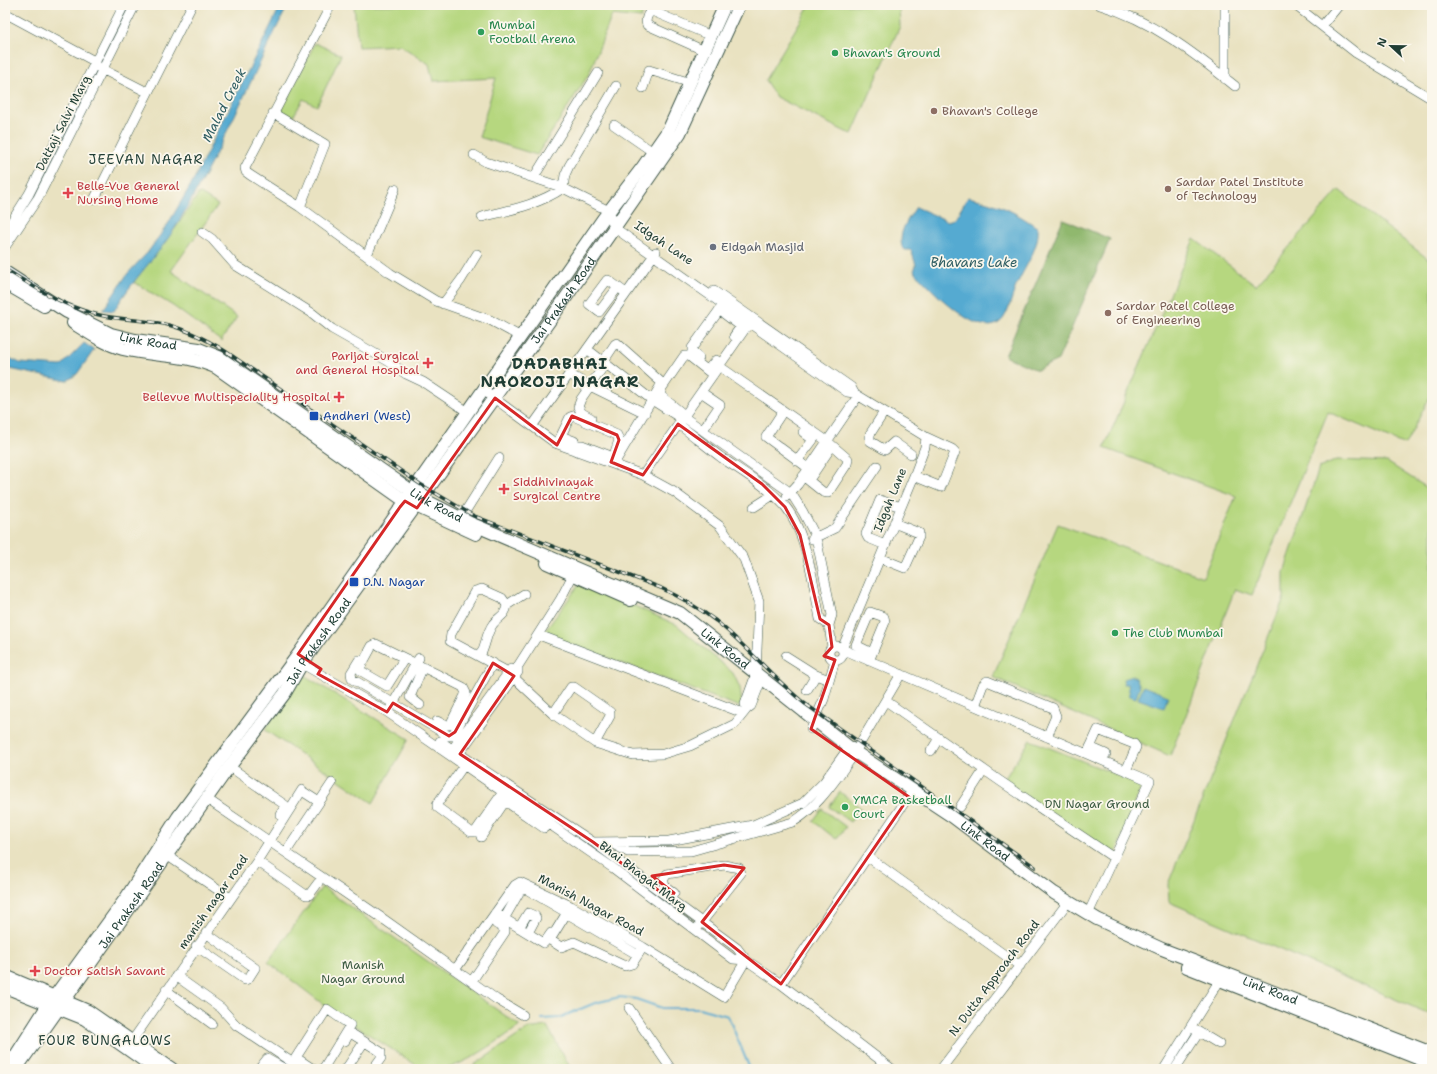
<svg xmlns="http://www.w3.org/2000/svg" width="1437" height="1074" viewBox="0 0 1437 1074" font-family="'Shantell Sans',sans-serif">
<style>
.green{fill:#b6d77f;stroke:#6a8a5a}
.forest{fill:#90b86e;stroke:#587a51}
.water{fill:#54aad1;stroke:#3a7482}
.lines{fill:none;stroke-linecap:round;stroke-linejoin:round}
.stream{stroke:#54aad1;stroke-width:2}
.minor-casing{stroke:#3d5649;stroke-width:10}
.major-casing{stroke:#3d5649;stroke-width:14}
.minor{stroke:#fff;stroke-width:9}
.major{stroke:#fff;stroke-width:12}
.rail-casing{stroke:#1f3d34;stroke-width:3.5}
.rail{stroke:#fbf7ec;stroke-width:2;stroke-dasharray:6;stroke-linecap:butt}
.marked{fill:none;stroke:#d62828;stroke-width:3;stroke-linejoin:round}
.leisure-dot{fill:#2e9e5b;stroke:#fbf7ec;stroke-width:1.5}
.education-dot{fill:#8d6e63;stroke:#fbf7ec;stroke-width:1.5}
.health-dot{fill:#e0444e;stroke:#fbf7ec;stroke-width:1.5}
.worship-dot{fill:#6b7280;stroke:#fbf7ec;stroke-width:1.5}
.transit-dot{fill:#1a4fb4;stroke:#fbf7ec;stroke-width:1.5}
.labels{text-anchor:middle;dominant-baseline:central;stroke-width:3.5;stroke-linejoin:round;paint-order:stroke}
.leisure-label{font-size:12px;fill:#27864d;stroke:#fbf7ec;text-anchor:start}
.education-label{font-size:12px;fill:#785e54;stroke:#fbf7ec;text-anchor:start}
.street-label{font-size:12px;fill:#1f3d34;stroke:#fbf7ec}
.health-label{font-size:12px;fill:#be3a42;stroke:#fbf7ec;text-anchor:start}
.worship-label{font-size:12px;fill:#5b616d;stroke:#fbf7ec;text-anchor:start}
.transit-label{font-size:12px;fill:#164399;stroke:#fbf7ec;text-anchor:start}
.park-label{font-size:12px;fill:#3d5c43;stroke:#fbf7ec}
.water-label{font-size:13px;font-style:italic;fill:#2f5e63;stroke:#fbf7ec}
.neighbourhood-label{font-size:13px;letter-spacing:1px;fill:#1f3d34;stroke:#fbf7ec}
.district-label{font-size:16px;font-weight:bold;letter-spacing:1px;fill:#1f3d34;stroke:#fbf7ec}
</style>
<rect width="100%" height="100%" fill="#fbf7ec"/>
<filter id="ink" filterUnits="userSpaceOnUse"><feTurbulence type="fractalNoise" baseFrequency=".025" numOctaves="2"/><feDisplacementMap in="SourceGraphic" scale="8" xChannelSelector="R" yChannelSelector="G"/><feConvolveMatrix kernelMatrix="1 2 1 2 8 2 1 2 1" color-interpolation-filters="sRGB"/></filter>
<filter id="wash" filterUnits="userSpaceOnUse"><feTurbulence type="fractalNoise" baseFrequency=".012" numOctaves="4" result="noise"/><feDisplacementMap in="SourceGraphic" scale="16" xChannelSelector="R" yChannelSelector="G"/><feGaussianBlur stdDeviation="0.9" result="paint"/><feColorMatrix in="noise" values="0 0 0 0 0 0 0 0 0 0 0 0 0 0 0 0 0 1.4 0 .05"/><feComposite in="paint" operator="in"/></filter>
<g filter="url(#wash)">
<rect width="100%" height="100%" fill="#e9e2c1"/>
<!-- green -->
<path class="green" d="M 354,5 L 646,5 L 641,18 L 612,15 L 589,74 L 537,155 L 479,137 L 496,78 L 433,81 L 429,64 L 400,45 L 358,47 Z
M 810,5 L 899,5 L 900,26 L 852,134 L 846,132 L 776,97 L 765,80 Z
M 315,43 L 341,55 L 317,106 L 303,99 L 293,117 L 281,111 Z
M 1339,190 L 1432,262 L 1432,393 L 1405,445 L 1328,412 L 1252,595 L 1235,589 L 1170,756 L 993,677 L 1058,524 L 1203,577 L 1236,496 L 1104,448 L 1194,239 L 1256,285 Z
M 199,193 L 218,205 L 171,271 L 237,317 L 221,341 L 173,306 L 134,282 L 177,226 Z
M 1337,460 L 1387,462 L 1432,491 L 1432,1015 L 1169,902 L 1168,884 L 1284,598 L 1284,572 L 1319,468 Z
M 581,582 L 677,625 L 733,673 L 740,688 L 742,705 L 740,707 L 543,634 Z
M 302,674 L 409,739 L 373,803 L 265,730 Z
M 1030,740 L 1142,785 L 1114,858 L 1003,781 Z
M 840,792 L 861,808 L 850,822 L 829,807 Z
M 822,809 L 846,827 L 836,839 L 813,821 Z
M 322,887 L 520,1026 C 500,1039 466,1065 443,1069 C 434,1071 425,1068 416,1065 L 328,1008 L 268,962 Z
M 547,1026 L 571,1069 L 468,1069 L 528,1029 Z"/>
<!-- forest -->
<path class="forest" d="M 1063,219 L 1110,239 L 1058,360 L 1037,370 L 1005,356 Z"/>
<!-- water -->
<path class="water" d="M 281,5 L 288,5 C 251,79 218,157 175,228 C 157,257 131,281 114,311 L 103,310 L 128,273 L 148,252 L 168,224 L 193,181 Z
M 968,197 C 996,203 1015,211 1038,228 C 1040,246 1025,267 1018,282 C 1012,294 1010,309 1003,319 C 982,346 928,286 914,271 L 916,265 L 911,250 L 905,250 L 902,247 C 898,232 908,219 916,207 L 948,221 L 955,219 Z
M 84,343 L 94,350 L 77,374 L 67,381 L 5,368 L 5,356 L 20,363 L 61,366 Z
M 1132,676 L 1136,678 L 1140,686 L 1136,698 L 1130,696 L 1128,684 L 1124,684 L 1123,679 Z
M 1143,686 L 1168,696 L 1164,708 L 1138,699 Z"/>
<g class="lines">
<!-- stream -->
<path class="stream" d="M 542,1019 L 559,1018 L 595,1003 L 620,997 L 636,999 L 662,1008 L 699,1008 L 728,1016 L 750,1069"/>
</g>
</g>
<g filter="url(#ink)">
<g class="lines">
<defs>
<path id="minor" d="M 1100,5 C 1151,20 1194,53 1235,86
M 1225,5 L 1225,79
M 1295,5 L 1356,53 L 1432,99
M 5,13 L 96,62
M 1322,26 L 1339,5
M 705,51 L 647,25 C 645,21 647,13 652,11 L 711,36
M 98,67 L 147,92
M 643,88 L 649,70 L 691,83
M 273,113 L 325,144 L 300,207 L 390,273 L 436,301 L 490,320 L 521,337
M 614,125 L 653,152
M 474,155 L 486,162 L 561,187 L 609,211 L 613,224 L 619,231 L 847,392 L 854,393 L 926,437 L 925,447 L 914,476 L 842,649 L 1150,781 L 1088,914
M 534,177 L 598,73
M 94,200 L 192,5
M 300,207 L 250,175 L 246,172 L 245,168 L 331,5
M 482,217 C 510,210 538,205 563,188 L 565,175 L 569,166 L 616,86
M 5,232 L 29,194 L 124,5
M 202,232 L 212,239 L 235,265 L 312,313 L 332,329 L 388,361 L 406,374 L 423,382 L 468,412
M 5,247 L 38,198 L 135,5
M 367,255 L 395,189
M 618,287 L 599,312 L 589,304 L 607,280 L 608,280 L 626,293
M 714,291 L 851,387 L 854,393
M 443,304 L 461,280 L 477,254
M 719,310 L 739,325 L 739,329 L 734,336
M 587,349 L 652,400 L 682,419
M 699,358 L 692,352 L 692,348 L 723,305
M 603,362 L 615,344 L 617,343 L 662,383 L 614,464
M 605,364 L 590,386 L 645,413
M 719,366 L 827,441 L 848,459 L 847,464 L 828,493 L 823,492 L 803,476
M 710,367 L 716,360
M 569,374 L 590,386 L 581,399 L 578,407 L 582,413 L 591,418
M 483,390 L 555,443 L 643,475 L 674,492 L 720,526 L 744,559 L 759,601 L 756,674 L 745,704 L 747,709
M 701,392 L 720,405 L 703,430
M 783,411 L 766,437 L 808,468
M 884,412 L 870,434 L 870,441 L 885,450 L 894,442 L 911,454
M 682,413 L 660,395 L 662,388 L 684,356 L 689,356 L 713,375
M 684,417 L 791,493 L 803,512 L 816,537 L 832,615 L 829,625 L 832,647
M 678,424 C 693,435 707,447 722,458 C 744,473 767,486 785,506 C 807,533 814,586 820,619 L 829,625
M 533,425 L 656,252
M 561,436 L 574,441 L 572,449
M 557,444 L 570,417 L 573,416 L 617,435 L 619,440 L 613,458
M 576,451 L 579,445 L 582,445 L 608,455 L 607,461
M 797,461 L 813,440 L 803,432
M 643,475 L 752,319
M 914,476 L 941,487 L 955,452 L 952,449 L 926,437
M 809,480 L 832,446
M 787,496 L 798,484 L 858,396
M 754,507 L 773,495
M 458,523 L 499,458
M 812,539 L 835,528 L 877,466
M 885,545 L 868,538 L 866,534 L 880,500 L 901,507
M 880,558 L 905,568 L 919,537 L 919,533 L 894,523
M 507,605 L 524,594
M 539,635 L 743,713
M829 653a7 7 0 1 1 14 0a7 7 0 1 1-14 0Z
M 480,656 C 486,646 486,633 493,624 C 498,617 506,616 507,605 L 502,598 L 482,589 L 475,591 L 451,634 L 450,641 L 508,672 L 553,714 L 595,743 L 633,755 L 663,754 L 690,746 L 735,724 L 747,709 L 751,706 L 762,678
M 786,656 L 816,675 L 829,680
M 404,659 L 387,686 L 361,671 L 360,668 L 372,646 L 376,644 L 463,687 L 466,693 L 450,725 L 445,725 L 437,721
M 359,660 L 351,673 L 352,679 L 449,736 L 452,736 L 455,732 L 493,663
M 297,661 L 387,712 L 613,868 L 733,959 L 746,960 L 781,984 L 913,790
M 869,661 L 885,622 L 884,617 L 870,612 L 856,645 L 872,653
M 807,690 L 816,675
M 886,701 L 1000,781 L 1114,858
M 420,705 L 410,697 L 423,667
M 975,706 L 983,685 L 987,681 L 1053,708 L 1056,716 L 1047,737
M 391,707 L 419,658
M 553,714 L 571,687 L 574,687 L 610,712 L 610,716 L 595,743
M 811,729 L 824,699 L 835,660
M 440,741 L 593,842 L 737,948 L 746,960
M 1090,747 L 1106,754
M 931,751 L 939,738
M 855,752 L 901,674
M 449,754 L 511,669
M 1087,754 L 1098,730 L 1134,744 L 1136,747 L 1126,771
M 456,758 L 518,672 L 518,666 L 560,600 L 576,569
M 464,765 L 437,804 L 437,807 L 471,832 L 475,832 L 503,792
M 230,767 L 285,805 L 285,807 L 280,815
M 302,791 L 319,802
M 207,799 L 382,918 L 496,999 L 523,1015
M 505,801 L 544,828 L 549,824
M 960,807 L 984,770
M 481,837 L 508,797
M 593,842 L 669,841 L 753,825 L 803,803 L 824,782 L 844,754
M 609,842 L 628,852 L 691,851 L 793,822 C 818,807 834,781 851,759
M 286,852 L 332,783
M 168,856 L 230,898
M 868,857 L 1020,966
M 257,861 L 306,895 L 309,895 L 318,883
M 670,899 L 674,893 L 665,886 L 663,880 L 667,874 L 724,865 L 739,868 L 741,873 L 698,927
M 571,906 L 550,940 L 561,947 L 574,942 L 625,966 L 632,964 L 643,947
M 495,913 L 544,943 L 551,933
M 566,913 L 638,955
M 504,919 L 520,891 L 526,889 L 564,911
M 519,928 L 528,913 L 535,916 L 536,918 L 528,933
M 196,946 L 245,980 L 248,979 L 255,968 L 206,933
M 455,970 L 515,885 L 520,882 L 571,906 L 643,947 L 724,997 L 746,960
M 176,976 L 221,1008 L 236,1025 L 302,1069
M 472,981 L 505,932 L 505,929 L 496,924
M 781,984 L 892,1069
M 166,990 L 212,1024
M 629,1008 L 671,1069
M 1194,1029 L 1219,1044
M 132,1041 L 257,861 L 302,790
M 345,1041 L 349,1034 L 352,1034 L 381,1052 L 381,1058 L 373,1069
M 298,1059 L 313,1069
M 293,1062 L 327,1009 L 350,1025 L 323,1069
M 259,1069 L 267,1059 L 285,1069
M 346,1069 L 364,1042
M 941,1069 L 1068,902
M 1164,1069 L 1223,975
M 1175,1069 L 1199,1032"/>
<g id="major">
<path id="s1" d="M 5,272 L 67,312 L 111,334 L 135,340 L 199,349 L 219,357 L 423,499 L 470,523 L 680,613 L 855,752 L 953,817 L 1054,893 L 1097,919 L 1162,949 L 1432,1053"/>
<path d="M 5,283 L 44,306"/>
<path d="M 73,323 C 89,333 105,344 123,349 C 155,357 185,353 217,368 L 405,501 L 476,534"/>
<path d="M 547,563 L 631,600"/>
<path d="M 1187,967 L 1432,1064"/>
<path d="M 5,976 L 88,1011 L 172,1069"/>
<path d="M 5,987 L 85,1019 L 156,1069"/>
<path d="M 7,1069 L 46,1008 L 126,898 L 178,817 L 300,652 L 603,219 L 642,168 L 669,129 L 725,5"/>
<path id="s2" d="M 16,1069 L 224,774 L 285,693 L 301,665 L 553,316 L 680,133 L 739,5"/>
</g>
</defs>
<!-- minor casing -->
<use href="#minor" class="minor-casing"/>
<!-- major casing -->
<use href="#major" class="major-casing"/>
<!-- minor -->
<use href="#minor" class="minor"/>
<!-- major -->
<use href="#major" class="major"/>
<defs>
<path id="rail" d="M 5,269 C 34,287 61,305 95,314 C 117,320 141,319 164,324 C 186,329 206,339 225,351 L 420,484 L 474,516 L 661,588 C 680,597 699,608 716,621 C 747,646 773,678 804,703 L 1035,867"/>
</defs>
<!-- rail casing -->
<use href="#rail" class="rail-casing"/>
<!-- rail -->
<use href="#rail" class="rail"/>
</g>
</g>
<!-- marked area -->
<path class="marked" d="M 495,398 L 557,445 L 572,416 L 617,435 L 619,440 L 611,462 L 643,475 L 678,424 L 762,484 L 785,507 L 800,535 L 820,619 L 829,625 L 832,647 L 824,656 L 835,660 L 811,729 L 909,797 L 781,984 L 702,922 L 744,868 L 724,865 L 652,876 L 674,893 L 670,899 L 593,842 L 460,754 L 514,676 L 493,663 L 455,732 L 449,736 L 393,703 L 387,712 L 318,674 L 321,669 L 298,654 L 400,507 L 405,501 L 417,508 Z"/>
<!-- markers -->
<g class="leisure-dot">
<circle cx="481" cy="32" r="4"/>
<circle cx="835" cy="53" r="4"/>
<circle cx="1115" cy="633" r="4"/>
<circle cx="845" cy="807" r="4"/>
</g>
<g class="education-dot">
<circle cx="934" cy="111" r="4"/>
<circle cx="1168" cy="189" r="4"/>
<circle cx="1108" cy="313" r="4"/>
</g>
<g class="health-dot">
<path d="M66 187h4v4h4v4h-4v4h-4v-4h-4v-4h4z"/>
<path d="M426 357h4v4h4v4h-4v4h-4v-4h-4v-4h4z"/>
<path d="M337 391h4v4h4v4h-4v4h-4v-4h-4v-4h4z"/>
<path d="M502 483h4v4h4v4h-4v4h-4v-4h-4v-4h4z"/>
<path d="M33 965h4v4h4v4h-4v4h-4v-4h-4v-4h4z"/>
</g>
<circle class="worship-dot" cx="713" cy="247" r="4"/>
<g class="transit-dot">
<rect x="309" y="411" width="10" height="10" rx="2"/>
<rect x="349" y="577" width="10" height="10" rx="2"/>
</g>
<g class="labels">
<!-- leisure labels -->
<g class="leisure-label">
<text x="489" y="25">Mumbai<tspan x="489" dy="14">Football Arena</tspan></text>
<text x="843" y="53">Bhavan's Ground</text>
<text x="1123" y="633">The Club Mumbai</text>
<text x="853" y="800">YMCA Basketball<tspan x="853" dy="14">Court</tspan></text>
</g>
<!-- education labels -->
<g class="education-label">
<text x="942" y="111">Bhavan's College</text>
<text x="1176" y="182">Sardar Patel Institute<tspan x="1176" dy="14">of Technology</tspan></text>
<text x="1116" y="306">Sardar Patel College<tspan x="1116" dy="14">of Engineering</tspan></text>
</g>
<!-- street labels -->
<g class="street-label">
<text transform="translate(63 123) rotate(-63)">Dattaji Salvi Marg</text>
<text transform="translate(664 243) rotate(34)">Idgah Lane</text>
<text stroke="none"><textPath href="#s2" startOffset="944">Jai Prakash Road</textPath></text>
<text stroke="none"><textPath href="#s1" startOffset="161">Link Road</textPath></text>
<text transform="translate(890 500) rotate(-68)">Idgah Lane</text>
<text stroke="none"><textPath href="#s1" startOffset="497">Link Road</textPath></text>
<text stroke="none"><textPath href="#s2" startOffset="524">Jai Prakash Road</textPath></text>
<text stroke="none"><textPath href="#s1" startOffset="821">Link Road</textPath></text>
<text stroke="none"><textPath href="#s1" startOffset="1145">Link Road</textPath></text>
<text transform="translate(643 876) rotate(37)">Bhai Bhagat Marg</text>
<text transform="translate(213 902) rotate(-55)">manish nagar road</text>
<text transform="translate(591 905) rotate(28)">Manish Nagar Road</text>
<text stroke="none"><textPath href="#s2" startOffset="200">Jai Prakash Road</textPath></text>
<text transform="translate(994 978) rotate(-53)">N. Dutta Approach Road</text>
<text stroke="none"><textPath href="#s1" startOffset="1469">Link Road</textPath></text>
</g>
<!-- health labels -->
<g class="health-label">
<text x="77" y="186">Belle-Vue General<tspan x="77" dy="14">Nursing Home</tspan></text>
<text x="419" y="356" text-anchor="end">Parijat Surgical<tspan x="419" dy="14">and General Hospital</tspan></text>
<text x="330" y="397" text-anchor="end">Bellevue Multispeciality Hospital</text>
<text x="513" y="482">Siddhivinayak<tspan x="513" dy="14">Surgical Centre</tspan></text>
<text x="44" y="971">Doctor Satish Savant</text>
</g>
<!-- worship labels -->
<g class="worship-label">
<text x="721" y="247">Eidgah Masjid</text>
</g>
<!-- transit labels -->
<g class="transit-label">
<text x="323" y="416">Andheri (West)</text>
<text x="363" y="582">D.N. Nagar</text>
</g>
<!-- park labels -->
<g class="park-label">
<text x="1097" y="804">DN Nagar Ground</text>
<text x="363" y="965">Manish<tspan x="363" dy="14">Nagar Ground</tspan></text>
</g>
<!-- water labels -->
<g class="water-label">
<text transform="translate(224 105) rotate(-63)">Malad Creek</text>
<text x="974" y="262">Bhavans Lake</text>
</g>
<!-- neighbourhood labels -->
<g class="neighbourhood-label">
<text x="146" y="159">JEEVAN NAGAR</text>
<text x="105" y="1040">FOUR BUNGALOWS</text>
</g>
<!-- district labels -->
<g class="district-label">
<text x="560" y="363">DADABHAI<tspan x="560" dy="18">NAOROJI NAGAR</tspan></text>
</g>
</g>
<!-- margin -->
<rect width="1437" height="1074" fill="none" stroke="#fbf7ec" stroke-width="20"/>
<!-- north arrow -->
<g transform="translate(1391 46) rotate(292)" stroke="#fbf7ec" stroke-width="3" paint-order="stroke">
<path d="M0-3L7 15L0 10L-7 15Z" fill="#1f3d34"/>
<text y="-6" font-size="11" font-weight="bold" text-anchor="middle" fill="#1f3d34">N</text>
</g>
</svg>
